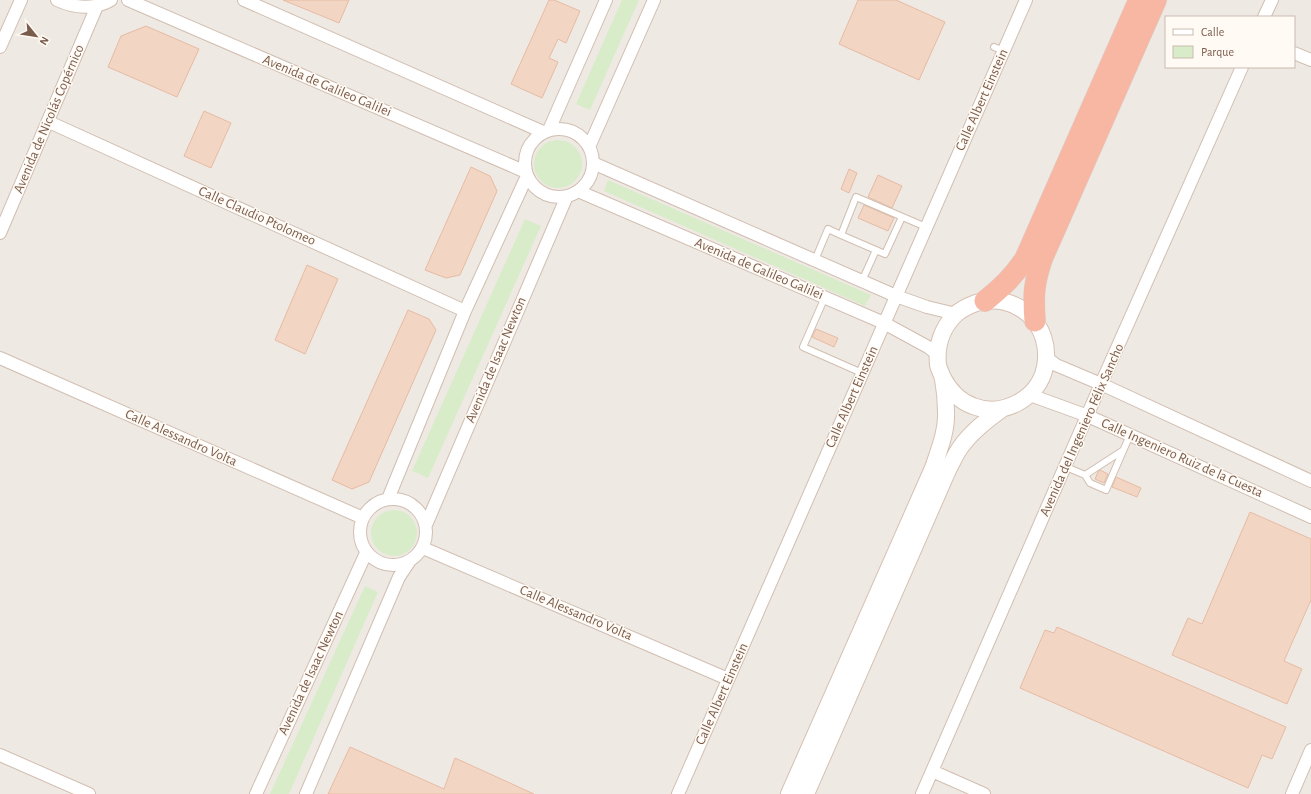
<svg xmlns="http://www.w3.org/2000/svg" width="1311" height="794" viewBox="0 0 1311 794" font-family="'Alegreya Sans',sans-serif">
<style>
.industrial{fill:#efe9e4;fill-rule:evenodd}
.green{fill:#d8ecc9}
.building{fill:#f3d5c3;stroke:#e6bba3}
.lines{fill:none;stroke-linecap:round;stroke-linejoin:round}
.lane-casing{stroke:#d1beb0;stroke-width:8}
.street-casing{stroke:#d1beb0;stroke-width:14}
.secondary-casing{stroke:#d6c0b0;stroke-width:18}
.highway-casing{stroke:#dad1cd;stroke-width:22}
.lane{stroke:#fff;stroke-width:6}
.street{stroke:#fff;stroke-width:12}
.secondary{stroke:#fff;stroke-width:16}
.highway{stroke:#f7b7a3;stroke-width:21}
.labels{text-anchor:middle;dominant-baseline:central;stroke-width:3;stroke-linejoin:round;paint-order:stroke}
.street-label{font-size:14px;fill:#7a5c4d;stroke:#fffaf3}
</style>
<rect width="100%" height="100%" fill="#fdf6ec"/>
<!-- industrial -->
<path class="industrial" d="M 0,0 L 1311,0 L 1311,794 L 0,794 ZM 1166,17 L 1294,17 L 1294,67 L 1166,67 Z"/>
<!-- green -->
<path class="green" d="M 622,0 L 639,0 L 590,110 L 576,104 Z
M534 164a24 24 0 1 1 48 0a24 24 0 1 1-48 0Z
M 608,180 L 871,295 L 865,306 L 604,191 Z
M 525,219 L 541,226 L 428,478 L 412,471 Z
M371 533a23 23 0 1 1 46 0a23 23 0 1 1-46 0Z
M 365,586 L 378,592 L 289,794 L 270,794 Z"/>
<!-- building -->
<path class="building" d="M 283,0 L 349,0 L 339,23 Z
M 549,0 L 554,0 L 580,11 L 566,43 L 558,39 L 549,58 L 558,62 L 542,98 L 511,84 Z
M 858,0 L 896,0 L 945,22 L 919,80 L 839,44 Z
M 146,26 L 199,49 L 177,97 L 108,67 L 121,36 Z
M 204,111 L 231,123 L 211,168 L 184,156 Z
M 471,167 L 490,176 L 497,191 L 460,275 L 446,278 L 425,270 Z
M 849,169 L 857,173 L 849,193 L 841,189 Z
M 878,175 L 902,186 L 892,208 L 868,197 Z
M 864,205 L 894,218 L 888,231 L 858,218 Z
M 307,265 L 338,279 L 305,354 L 275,340 Z
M 408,310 L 429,319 L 436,330 L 369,482 L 352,489 L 332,480 Z
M 816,329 L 838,338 L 834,347 L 812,337 Z
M 1100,470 L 1108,474 L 1104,483 L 1095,479 L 1098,472 Z
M 1116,477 L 1141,488 L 1137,497 L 1112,487 Z
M 1250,512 L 1311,539 L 1311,600 L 1284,661 L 1302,669 L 1287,704 L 1172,655 L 1188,618 L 1202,624 Z
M 1057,627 L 1286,727 L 1272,759 L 1262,755 L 1248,788 L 1020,688 L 1045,630 L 1054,633 Z
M 350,747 L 444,789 L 455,758 L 534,794 L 328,794 Z"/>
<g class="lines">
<defs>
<path id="lane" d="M 994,47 L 1004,51
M 902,217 L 885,254 L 841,235 L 856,197 L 926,227
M 815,260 L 828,229 L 841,235
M 862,281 L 876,250
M 825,297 L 803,347 L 862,373
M 1066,467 L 1085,475 L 1122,451
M 1085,475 L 1090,483 L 1106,490 L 1130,435"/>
<path id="street" d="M 57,0 C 74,8 95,10 111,0
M 128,0 L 526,172
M 244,0 L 543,132
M 1264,17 L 1272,0
M 0,47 L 21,0
M 1294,53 L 1311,60
M 49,122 L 465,311
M525 163a34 34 0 1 1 68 0a34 34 0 1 1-68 0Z
M 549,130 L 606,0
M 589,147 L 654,0
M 593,163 L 896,296 L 927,307 L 956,314
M 578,191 L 884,323 L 928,347 L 937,354
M 0,233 L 97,6
M 0,358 L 363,518
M 1047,358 L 1056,365 L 1101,384 L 1311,481
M 1030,395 L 1088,416 L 1311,517
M360 532a33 33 0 1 1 66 0a33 33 0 1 1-66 0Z
M 388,499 L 465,311 L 527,176
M 426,525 L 567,196
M 423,548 L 728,679
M 0,755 L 89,794
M 932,771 L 984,794
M 256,794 L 366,553
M 306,794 L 399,577 L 409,562
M 678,794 L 1026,0
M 922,794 L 1101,384 L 1242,67
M 1292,794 L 1311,750"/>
<path id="secondary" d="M 789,794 L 933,468 C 939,450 947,431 946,412 C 946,402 945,390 943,379 C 942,374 939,370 938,365 C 936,346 942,328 955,315 C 960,310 968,306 976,303 C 1017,291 1053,325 1045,367 C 1039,398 1003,418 973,406 C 959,401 950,391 943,378
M 806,794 L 948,470 C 952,463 955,455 960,448 C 971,432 987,420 1002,409"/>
<path id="highway" d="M 985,301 C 1001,288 1013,277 1025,259 L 1139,0
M 1035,321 C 1033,295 1034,283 1042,259 L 1156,0"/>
</defs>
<!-- lane casing -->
<use href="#lane" class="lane-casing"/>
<!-- street casing -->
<use href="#street" class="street-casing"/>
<!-- secondary casing -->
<use href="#secondary" class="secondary-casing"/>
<!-- highway casing -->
<use href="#highway" class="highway-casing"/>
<!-- lane -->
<use href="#lane" class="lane"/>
<!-- street -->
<use href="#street" class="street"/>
<!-- secondary -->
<use href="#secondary" class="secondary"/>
<!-- highway -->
<use href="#highway" class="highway"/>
</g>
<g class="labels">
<!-- street labels -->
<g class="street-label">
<text transform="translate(327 86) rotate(23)">Avenida de Galileo Galilei</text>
<text transform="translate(982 100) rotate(-66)">Calle Albert Einstein</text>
<text transform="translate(49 119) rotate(-67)">Avenida de Nicolás Copérnico</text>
<text transform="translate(257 216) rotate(24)">Calle Claudio Ptolomeo</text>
<text transform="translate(759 269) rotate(23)">Avenida de Galileo Galilei</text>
<text transform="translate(496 360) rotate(-67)">Avenida de Isaac Newton</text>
<text transform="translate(852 397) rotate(-66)">Calle Albert Einstein</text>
<text transform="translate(1082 430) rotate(-66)">Avenida del Ingeniero Félix Sancho</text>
<text transform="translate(181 438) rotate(24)">Calle Alessandro Volta</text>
<text transform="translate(1182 458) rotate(24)">Calle Ingeniero Ruiz de la Cuesta</text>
<text transform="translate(576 613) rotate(23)">Calle Alessandro Volta</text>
<text transform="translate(311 673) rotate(-65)">Avenida de Isaac Newton</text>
<text transform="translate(722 694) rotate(-66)">Calle Albert Einstein</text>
</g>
</g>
<!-- legend -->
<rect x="1165" y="16" width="130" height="52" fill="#fffaf3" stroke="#cabbb1"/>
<rect x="1173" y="29" width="20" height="6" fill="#ffffff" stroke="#cabbb1"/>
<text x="1201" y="36" font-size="12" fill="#7a5c4d">Calle</text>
<rect x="1173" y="46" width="20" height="12" fill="#d8ecc9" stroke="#cabbb1"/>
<text x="1201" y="56" font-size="12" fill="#7a5c4d">Parque</text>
<!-- north arrow -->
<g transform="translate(36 36) rotate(120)" stroke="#fffaf3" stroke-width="3" paint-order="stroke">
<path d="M0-3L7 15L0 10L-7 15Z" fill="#7a5c4d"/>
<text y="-6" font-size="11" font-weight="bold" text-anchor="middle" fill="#7a5c4d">N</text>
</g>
</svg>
